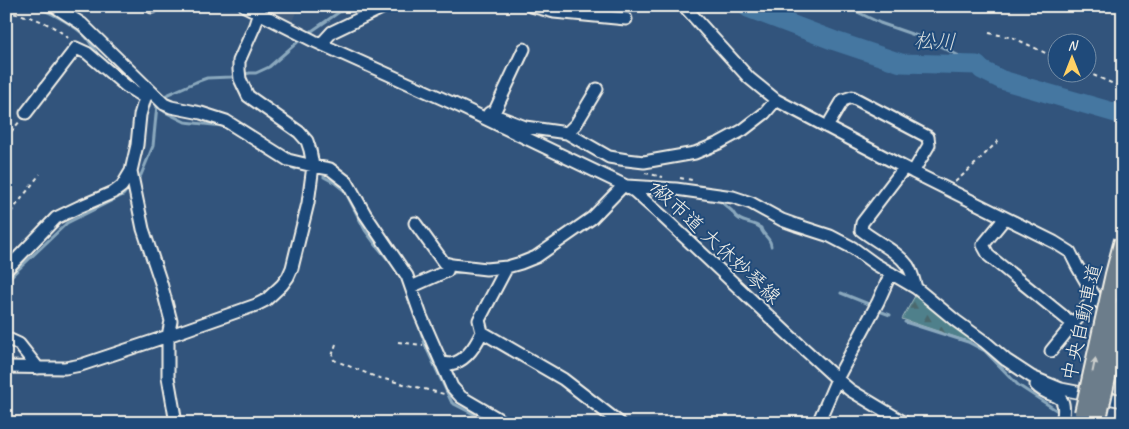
<svg xmlns="http://www.w3.org/2000/svg" width="1129" height="429" viewBox="0 0 1129 429" font-family="Caveat,'Klee One',sans-serif">
<style>
.built{fill:#405c7d}
.forest{fill:url(#forest-firs);stroke:#a2b8ba}
.lines{fill:none;stroke-linecap:round;stroke-linejoin:round}
.stream{stroke:#8aa8bd;stroke-width:3}
.river{stroke:#4477a1;stroke-width:19}
.minor-casing{stroke:#f4f1e8;stroke-width:15}
.path{stroke:#f4f1e8;stroke-width:2;stroke-dasharray:4 4;stroke-linecap:butt}
.minor{stroke:#1f4a7a;stroke-width:11}
.highway-bridge-casing{stroke:#f4f1e8;stroke-width:20;stroke-linecap:butt}
.highway-bridge{stroke:#6c7d8b;stroke-width:16}
.oneway{fill:#cbcecc}
.labels{text-anchor:middle;dominant-baseline:central;stroke-width:4;stroke-linejoin:round;paint-order:stroke}
.street-label{font-size:20px;fill:#f4f1e8;stroke:#1f4a7a}
.water-label{font-size:21px;font-style:italic;fill:#dadfdd;stroke:#1f4a7a}
</style>
<defs>
<pattern id="forest-firs" width="22" height="20" patternUnits="userSpaceOnUse" patternTransform="scale(1.25)"><rect width="22" height="20" fill="#4f808b"/><path d="M5 1l3.5 6h-7zM16 11l3.5 6h-7z" fill="#4c676c"/></pattern>
</defs>
<rect width="100%" height="100%" fill="#32547c"/>
<filter id="ink" filterUnits="userSpaceOnUse"><feTurbulence type="fractalNoise" baseFrequency=".02" numOctaves="2"/><feDisplacementMap in="SourceGraphic" scale="10" xChannelSelector="R" yChannelSelector="G"/><feConvolveMatrix kernelMatrix="1 2 1 2 8 2 1 2 1" color-interpolation-filters="sRGB"/></filter>
<g filter="url(#ink)">
<!-- built -->
<path class="built" d="M 275,6 L 300,6 L 292,21 L 275,13 Z"/>
<!-- forest -->
<path class="forest" d="M 916,294 L 972,333 L 970,342 L 902,319 Z"/>
<g class="lines">
<!-- stream -->
<path class="stream" d="M 35,6 C 51,13 74,25 86,37 C 91,43 95,51 100,57
M 845,6 L 880,23 L 926,39 L 977,65
M 306,35 L 348,6
M 110,66 L 137,87
M 162,99 L 164,96 L 196,82 L 207,78 L 231,77 L 250,73 L 256,73 L 269,67 L 301,39
M 162,108 L 165,112 L 185,122 L 223,126 L 243,138
M 287,165 L 295,169
M 324,177 L 335,183 L 345,191 L 365,230 L 376,245 L 396,269
M 136,181 L 141,175 L 153,146 L 157,105
M 719,200 L 732,211 C 740,225 750,220 761,228 C 762,235 771,238 771,246
M 1015,216 L 1052,235
M 1057,238 L 1073,248
M 449,275 L 452,273 L 465,272
M 6,281 L 67,223 L 123,195 L 131,185
M 841,293 L 871,305
M 882,312 L 890,315
M 905,322 L 968,342 L 985,351 L 1018,385 L 1059,412
M 418,323 L 426,347 L 452,403 L 491,423"/>
<!-- river -->
<path class="river" d="M 747,6 L 748,8 L 835,41 L 901,63 L 977,65 L 982,70 L 1002,80 L 1123,115"/>
<defs>
<path id="minor" d="M 54,6 L 82,24 L 164,104 L 171,107 L 201,113 L 226,121 L 288,160 L 313,166 L 330,169 L 347,182 L 365,214 L 407,276 L 421,316 L 452,387 L 461,397 L 497,418 L 503,423
M 245,6 L 314,41 L 461,107 L 624,185 L 634,191 L 661,215 L 790,336 L 837,379 L 850,390 L 905,423
M 531,6 L 554,12 L 626,19
M 684,6 L 749,78 L 776,100 L 913,172 L 1054,242 L 1070,252 L 1077,266 L 1095,297 L 1109,313
M 152,7 L 152,6
M 321,44 L 332,32 L 386,6
M 150,91 L 145,98 L 140,115 L 137,145 L 131,171 L 143,229 L 161,283 L 171,321 L 168,336 L 168,377 L 176,423
M 26,113 L 76,48 L 87,53 L 126,86 L 145,98
M 489,113 L 525,127 L 567,133 L 609,157 L 627,160 L 644,162 L 695,153 L 719,143 L 743,130 L 765,113 L 776,100
M 493,115 L 524,49
M 827,127 L 843,100 L 852,97 L 928,137 L 929,145 L 913,172
M 567,133 L 576,124 L 597,89
M 904,168 L 862,223 L 861,230 C 876,242 896,250 908,266 C 912,272 914,281 916,288
M 627,186 L 676,189 L 733,197 L 751,203 L 782,220 L 796,225 L 830,236 L 853,248 L 875,264 L 916,288 L 956,321 L 985,342 L 1006,360 L 1032,377 L 1061,389 L 1123,401
M 1005,218 L 983,245 L 989,256 L 1073,324
M 415,223 L 444,263 L 452,265 L 486,269 L 507,267 L 521,263 L 536,257 L 592,218 L 624,185
M 507,267 L 479,320 L 482,332 L 563,379 L 620,423
M 6,270 L 56,218 L 79,207 L 114,192 L 122,186 L 131,171
M 411,287 L 447,271 L 449,264
M 6,338 L 19,344 L 38,368
M 1051,351 L 1095,297
M 441,363 C 444,363 447,364 450,364 C 466,362 476,345 482,332
M 6,367 L 65,368 L 81,365 L 168,336 L 256,305 L 266,300 L 282,285 L 288,277 L 292,268 L 308,203 L 313,166 L 310,150 L 307,141 L 299,132 L 248,96 L 240,79 L 239,70 L 239,61 L 255,25 L 261,6
M 1036,385 C 1052,402 1069,387 1062,423
M 818,423 L 837,379 L 878,302 L 891,273"/>
</defs>
<!-- minor casing -->
<use href="#minor" class="minor-casing"/>
<!-- path -->
<path class="path" d="M 6,13 C 26,13 56,25 70,40
M 989,33 L 1014,38 L 1056,58
M 1086,72 L 1123,88
M 1116,73 L 1123,76
M 6,138 L 20,121
M 645,173 L 663,177
M 680,178 L 692,180
M 955,182 L 971,168 L 1001,138
M 6,219 L 40,174
M 398,342 L 423,345
M 336,344 L 332,356 L 334,360 L 376,377 L 444,394"/>
<!-- minor -->
<use href="#minor" class="minor"/>
<defs>
<path id="highway-bridge" d="M 1083,413 L 1114,274 L 1123,240
M 1099,414 L 1123,306"/>
</defs>
<!-- highway-bridge casing -->
<use href="#highway-bridge" class="highway-bridge-casing"/>
<!-- highway-bridge -->
<use href="#highway-bridge" class="highway-bridge"/>
</g>
<!-- one-way arrows -->
<defs><path id="oneway-solid" d="M-6-.8H1V-3.2L6.5 0L1 3.2V.8H-6Z" transform="scale(1.25)"/></defs>
<use class="oneway" href="#oneway-solid" transform="translate(1094 365) rotate(-78)"/>
</g>
<g class="labels">
<!-- street labels -->
<g class="street-label">
<text transform="translate(714 241) rotate(43)">1級市道 大休妙琴線</text>
<text transform="translate(1082 322) rotate(-77)">中央自動車道</text>
</g>
<!-- water labels -->
<g class="water-label">
<text transform="translate(935 41) rotate(2)">松川</text>
</g>
</g>
<!-- margin -->
<rect width="1129" height="429" fill="none" stroke="#1f4a7a" stroke-width="25"/>
<rect x="12" y="12" width="1104" height="404" fill="none" stroke="#f4f1e8" stroke-width="2" filter="url(#ink)"/>
<!-- north arrow -->
<g transform="translate(1072 58)"><circle r="24" fill="#1f4a7a" stroke="#748da6"/>
<path d="M0-4L9 19L0 12L-9 19Z" fill="#ffd166"/>
<text y="-8" font-size="14" font-weight="bold" text-anchor="middle" fill="#f4f1e8">N</text>
</g>
</svg>
